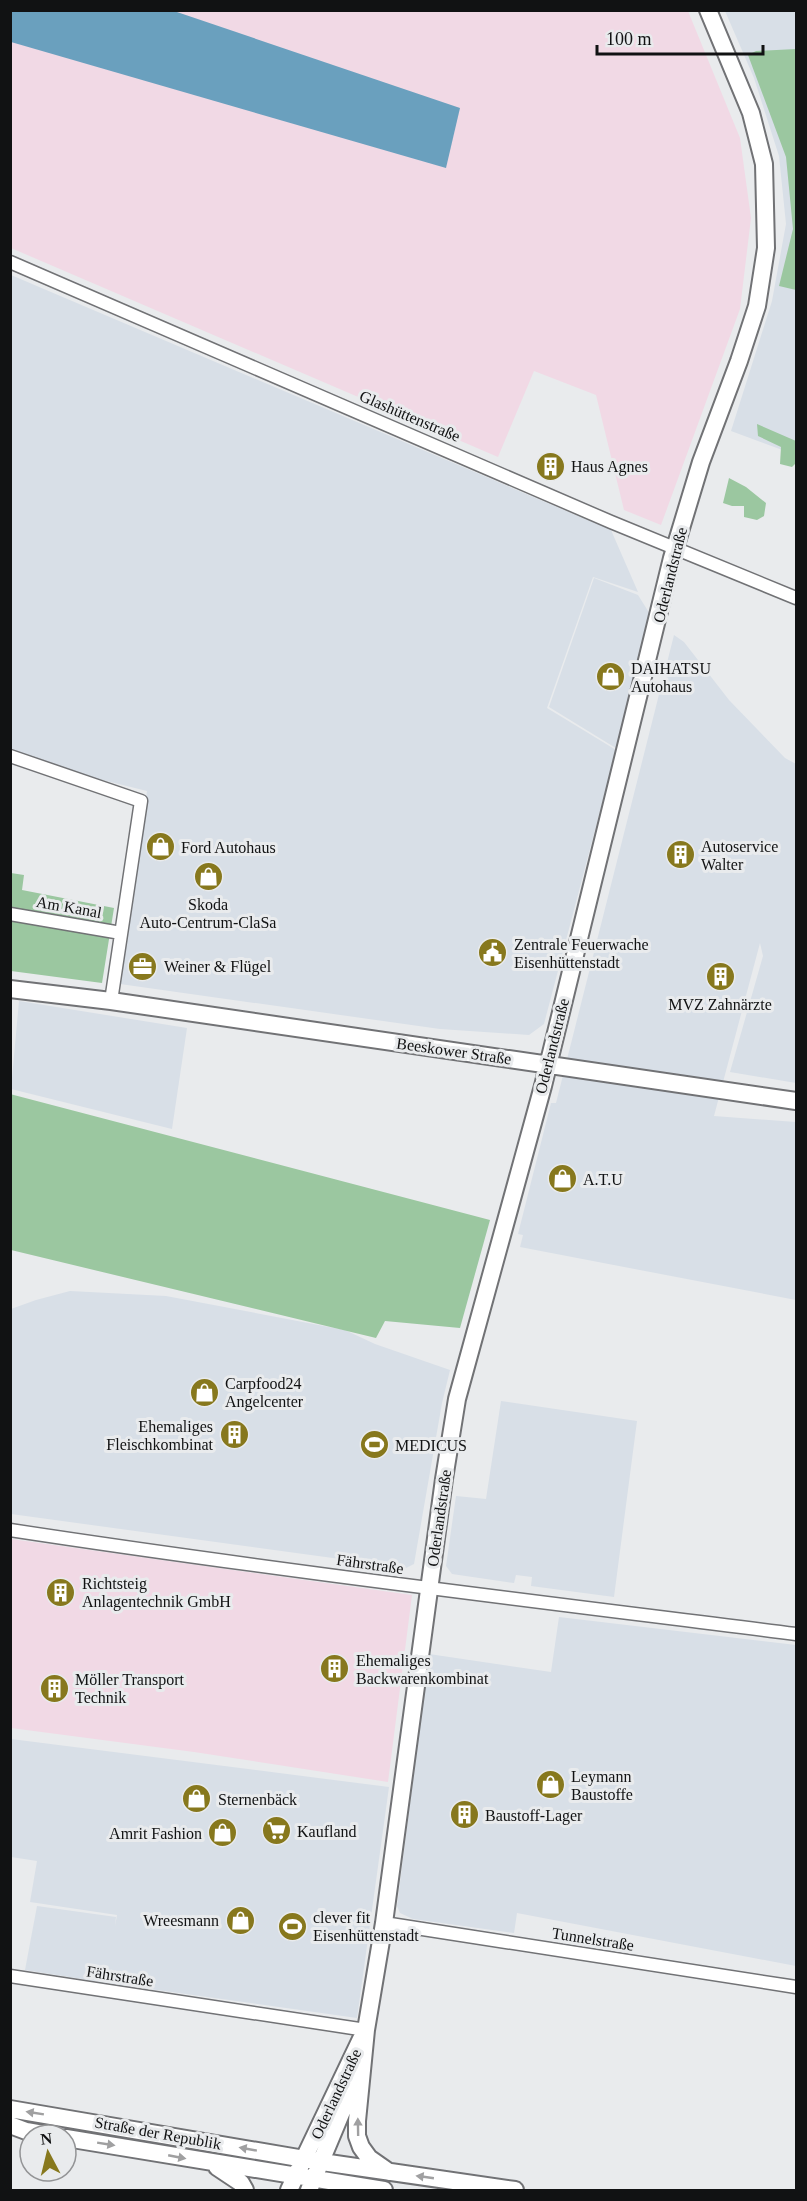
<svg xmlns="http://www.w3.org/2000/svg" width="807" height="2201" viewBox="0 0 807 2201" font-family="'Times New Roman',serif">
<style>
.built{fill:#d8dfe7}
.industrial{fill:#f1d9e5}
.forest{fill:#9bc7a0}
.water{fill:#6aa0be}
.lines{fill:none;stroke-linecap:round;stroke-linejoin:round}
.street-casing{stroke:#717275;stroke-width:15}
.secondary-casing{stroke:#717275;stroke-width:20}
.street{stroke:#fff;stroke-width:12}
.secondary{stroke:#fff;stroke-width:16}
.oneway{fill:#a0a0a1}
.labels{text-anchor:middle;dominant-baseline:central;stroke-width:6;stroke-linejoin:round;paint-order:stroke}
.street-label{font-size:16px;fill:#111213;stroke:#e9ebed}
.poi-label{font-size:16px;fill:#111213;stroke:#e9ebed;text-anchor:start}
</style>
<rect width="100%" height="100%" fill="#e9ebed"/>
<!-- built -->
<path class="built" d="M 725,11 L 796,11 L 796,455 L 731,431 L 772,301 L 786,224 L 779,156 L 754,78 Z
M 11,275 L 611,530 L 638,592 L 593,577 L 547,708 L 616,750 L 544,1024 L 529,1035 L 440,1029 L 120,984 L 147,791 L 58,769 L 11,750 Z
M 594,578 L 638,595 L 653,619 L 619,750 L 549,707 Z
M 674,635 L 684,642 L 729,700 L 785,758 L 796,764 L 796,1083 L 730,1072 L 763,956 L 760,943 L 714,1116 L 796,1122 L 796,1300 L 520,1247 L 523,1235 L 518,1234 L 551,1103 L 556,1103 Z
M 19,1001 L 187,1028 L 172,1129 L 11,1089 Z
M 70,1291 L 166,1296 L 345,1330 L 375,1344 L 450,1370 L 442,1403 L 414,1564 L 406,1568 L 11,1514 L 11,1309 L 36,1300 Z
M 501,1401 L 637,1421 L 614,1597 L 531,1586 L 532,1577 L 516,1575 L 514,1583 L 452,1574 L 446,1566 L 456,1496 L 486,1499 Z
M 559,1617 L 796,1645 L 796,1966 L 517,1913 L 514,1933 L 413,1919 L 400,1913 L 397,1906 L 429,1654 L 551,1672 Z
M 11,1739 L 389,1787 L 357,2018 L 107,1983 L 25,1970 L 37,1906 L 116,1917 L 115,1926 L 117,1915 L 30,1902 L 37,1861 L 11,1857 Z"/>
<!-- industrial -->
<path class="industrial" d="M 11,10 L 688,11 L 740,138 L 751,218 L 740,309 L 661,525 L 624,510 L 596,395 L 534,371 L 498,457 L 11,248 Z
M 11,1539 L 412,1595 L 388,1782 L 194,1752 L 11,1728 Z"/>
<!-- forest -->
<path class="forest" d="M 796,49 L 796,290 L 779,286 L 793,229 L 786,157 L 748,55 L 756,51 Z
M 757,424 L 796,441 L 796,463 L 792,467 L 780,464 L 781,447 L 758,436 Z
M 729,478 L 746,487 L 766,503 L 764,516 L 757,520 L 744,517 L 744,506 L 732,506 L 723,503 Z
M 11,873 L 24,875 L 22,890 L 114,908 L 102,983 L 11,971 Z
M 10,1094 L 490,1220 L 460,1328 L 385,1321 L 376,1338 L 11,1250 Z"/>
<!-- water -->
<path class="water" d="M 10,11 L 174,11 L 460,108 L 446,168 L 11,42 Z"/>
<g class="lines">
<defs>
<path id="street" d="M 10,262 L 611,522 L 796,598
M 10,756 L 141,801 L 111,1001
M 10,914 L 121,933
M 10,1530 C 272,1570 534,1601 796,1634
M 384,1923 L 796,1987
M 10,1976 L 366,2030"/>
<path id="secondary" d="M 10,989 L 111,1001 L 796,1101
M 10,2109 L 322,2162 L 515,2190
M 10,2125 L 26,2131 L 49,2135
M 66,2138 L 384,2190
M 217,2167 L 241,2183 L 245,2190
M 389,2172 L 369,2158 L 361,2147 L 357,2136 L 357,2121 L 366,2030 L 384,1923 L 444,1479 L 457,1399 L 543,1086 L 672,558 L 701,462 L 739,361 L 757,306 L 766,248 L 764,164 L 751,113 L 708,10
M 289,2190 L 361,2039
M 309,2190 L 356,2078"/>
</defs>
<!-- street casing -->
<use href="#street" class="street-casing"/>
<!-- secondary casing -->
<use href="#secondary" class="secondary-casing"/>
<!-- street -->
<use href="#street" class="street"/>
<!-- secondary -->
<use href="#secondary" class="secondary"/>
</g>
<!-- one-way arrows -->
<defs><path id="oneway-solid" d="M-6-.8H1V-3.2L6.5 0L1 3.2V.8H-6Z" transform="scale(1.5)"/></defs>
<g class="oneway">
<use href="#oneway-solid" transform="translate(35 2113) rotate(-171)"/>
<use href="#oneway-solid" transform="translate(358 2127) rotate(-91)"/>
<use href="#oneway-solid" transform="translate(106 2144) rotate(9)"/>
<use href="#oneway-solid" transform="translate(248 2149) rotate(-170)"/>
<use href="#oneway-solid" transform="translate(177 2157) rotate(11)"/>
<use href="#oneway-solid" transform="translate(425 2177) rotate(-172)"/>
</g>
<!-- icons -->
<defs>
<symbol id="building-disc" viewBox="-11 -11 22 22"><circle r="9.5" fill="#87781d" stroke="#e9ebed"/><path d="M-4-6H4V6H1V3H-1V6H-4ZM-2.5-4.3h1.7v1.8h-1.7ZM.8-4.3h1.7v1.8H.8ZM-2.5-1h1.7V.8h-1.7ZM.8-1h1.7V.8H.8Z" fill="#fff"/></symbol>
<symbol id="shop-disc" viewBox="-11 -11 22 22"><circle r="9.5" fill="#87781d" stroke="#e9ebed"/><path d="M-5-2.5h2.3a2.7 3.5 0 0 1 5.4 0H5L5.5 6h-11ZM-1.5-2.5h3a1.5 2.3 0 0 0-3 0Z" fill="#fff"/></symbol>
<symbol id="civic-disc" viewBox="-11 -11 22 22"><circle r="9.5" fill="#87781d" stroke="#e9ebed"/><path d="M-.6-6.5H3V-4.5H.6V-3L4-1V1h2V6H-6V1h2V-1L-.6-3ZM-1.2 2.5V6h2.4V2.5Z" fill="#fff"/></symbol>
<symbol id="office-disc" viewBox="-11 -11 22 22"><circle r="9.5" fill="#87781d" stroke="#e9ebed"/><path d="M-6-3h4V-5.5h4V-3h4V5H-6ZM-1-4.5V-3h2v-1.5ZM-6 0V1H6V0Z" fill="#fff"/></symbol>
<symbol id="stadium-disc" viewBox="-11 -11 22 22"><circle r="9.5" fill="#87781d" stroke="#e9ebed"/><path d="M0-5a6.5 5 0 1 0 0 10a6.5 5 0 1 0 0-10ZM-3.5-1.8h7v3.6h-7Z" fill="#fff"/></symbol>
<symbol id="supermarket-disc" viewBox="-11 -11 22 22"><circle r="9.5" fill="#87781d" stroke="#e9ebed"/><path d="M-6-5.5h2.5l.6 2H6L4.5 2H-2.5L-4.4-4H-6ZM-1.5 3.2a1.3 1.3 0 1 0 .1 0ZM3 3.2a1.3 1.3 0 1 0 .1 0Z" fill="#fff"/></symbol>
</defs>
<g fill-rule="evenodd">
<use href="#building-disc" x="534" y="450" width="33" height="33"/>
<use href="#shop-disc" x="594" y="660" width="33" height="33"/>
<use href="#shop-disc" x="144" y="830" width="33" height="33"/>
<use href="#building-disc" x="664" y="838" width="33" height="33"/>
<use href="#shop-disc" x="192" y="860" width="33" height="33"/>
<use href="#civic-disc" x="476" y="936" width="33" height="33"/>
<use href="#office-disc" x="126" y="950" width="33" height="33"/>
<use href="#building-disc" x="704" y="960" width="33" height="33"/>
<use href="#shop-disc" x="546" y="1162" width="33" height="33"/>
<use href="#shop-disc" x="188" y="1376" width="33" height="33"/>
<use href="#building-disc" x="218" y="1418" width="33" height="33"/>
<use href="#stadium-disc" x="358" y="1428" width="33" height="33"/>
<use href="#building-disc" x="44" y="1576" width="33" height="33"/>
<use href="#building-disc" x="318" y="1652" width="33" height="33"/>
<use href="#building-disc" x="38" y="1672" width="33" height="33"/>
<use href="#shop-disc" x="534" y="1768" width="33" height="33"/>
<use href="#shop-disc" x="180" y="1782" width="33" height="33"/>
<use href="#building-disc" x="448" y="1798" width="33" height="33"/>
<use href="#supermarket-disc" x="260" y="1814" width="33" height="33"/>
<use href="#shop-disc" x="206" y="1816" width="33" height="33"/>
<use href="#shop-disc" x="224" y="1904" width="33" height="33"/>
<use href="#stadium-disc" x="276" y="1910" width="33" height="33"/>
</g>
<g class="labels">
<!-- street labels -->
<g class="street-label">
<text transform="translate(410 416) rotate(23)">Glashüttenstraße</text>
<text transform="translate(670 575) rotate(-76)">Oderlandstraße</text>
<text transform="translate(69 907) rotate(10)">Am Kanal</text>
<text transform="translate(552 1046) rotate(-76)">Oderlandstraße</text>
<text transform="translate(454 1051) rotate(8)">Beeskower Straße</text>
<text transform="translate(439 1518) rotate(-82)">Oderlandstraße</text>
<text transform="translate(370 1564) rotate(8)">Fährstraße</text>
<text transform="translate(593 1939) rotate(9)">Tunnelstraße</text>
<text transform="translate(120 1976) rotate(9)">Fährstraße</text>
<text transform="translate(336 2094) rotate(-65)">Oderlandstraße</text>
<text transform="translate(158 2133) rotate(10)">Straße der Republik</text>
</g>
<!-- poi labels -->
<g class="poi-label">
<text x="571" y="466">Haus Agnes</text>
<text x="631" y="668">DAIHATSU<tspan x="631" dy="18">Autohaus</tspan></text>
<text x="701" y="846">Autoservice<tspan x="701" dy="18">Walter</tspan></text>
<text x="181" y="847">Ford Autohaus</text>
<text x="208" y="904" text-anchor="middle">Skoda<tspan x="208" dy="18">Auto-Centrum-ClaSa</tspan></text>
<text x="514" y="944">Zentrale Feuerwache<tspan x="514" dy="18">Eisenhüttenstadt</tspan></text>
<text x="164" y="966">Weiner &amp; Flügel</text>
<text x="720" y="1004" text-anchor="middle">MVZ Zahnärzte</text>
<text x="583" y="1179">A.T.U</text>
<text x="225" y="1383">Carpfood24<tspan x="225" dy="18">Angelcenter</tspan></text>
<text x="213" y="1426" text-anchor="end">Ehemaliges<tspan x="213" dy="18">Fleischkombinat</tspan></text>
<text x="395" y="1445">MEDICUS</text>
<text x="82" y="1583">Richtsteig<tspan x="82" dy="18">Anlagentechnik GmbH</tspan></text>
<text x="356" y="1660">Ehemaliges<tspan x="356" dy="18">Backwarenkombinat</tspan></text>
<text x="75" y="1679">Möller Transport<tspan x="75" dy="18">Technik</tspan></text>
<text x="571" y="1776">Leymann<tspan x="571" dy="18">Baustoffe</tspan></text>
<text x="218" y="1799">Sternenbäck</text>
<text x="485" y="1815">Baustoff-Lager</text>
<text x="297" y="1831">Kaufland</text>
<text x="202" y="1833" text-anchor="end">Amrit Fashion</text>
<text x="313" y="1917">clever fit<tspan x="313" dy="18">Eisenhüttenstadt</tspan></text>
<text x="219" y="1920" text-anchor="end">Wreesmann</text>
</g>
</g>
<!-- border -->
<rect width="807" height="2201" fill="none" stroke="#111213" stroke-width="24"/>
<!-- north arrow -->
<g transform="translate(48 2153) rotate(353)"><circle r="28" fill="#e9ebed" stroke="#939496" stroke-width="1.5"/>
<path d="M0-4.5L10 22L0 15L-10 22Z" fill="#87781d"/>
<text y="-9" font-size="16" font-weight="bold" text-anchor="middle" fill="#111213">N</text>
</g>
<!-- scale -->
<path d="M597 45v9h166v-9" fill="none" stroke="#111213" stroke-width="3"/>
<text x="606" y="45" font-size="18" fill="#111213" stroke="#e9ebed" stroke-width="4.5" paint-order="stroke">100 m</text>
</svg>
